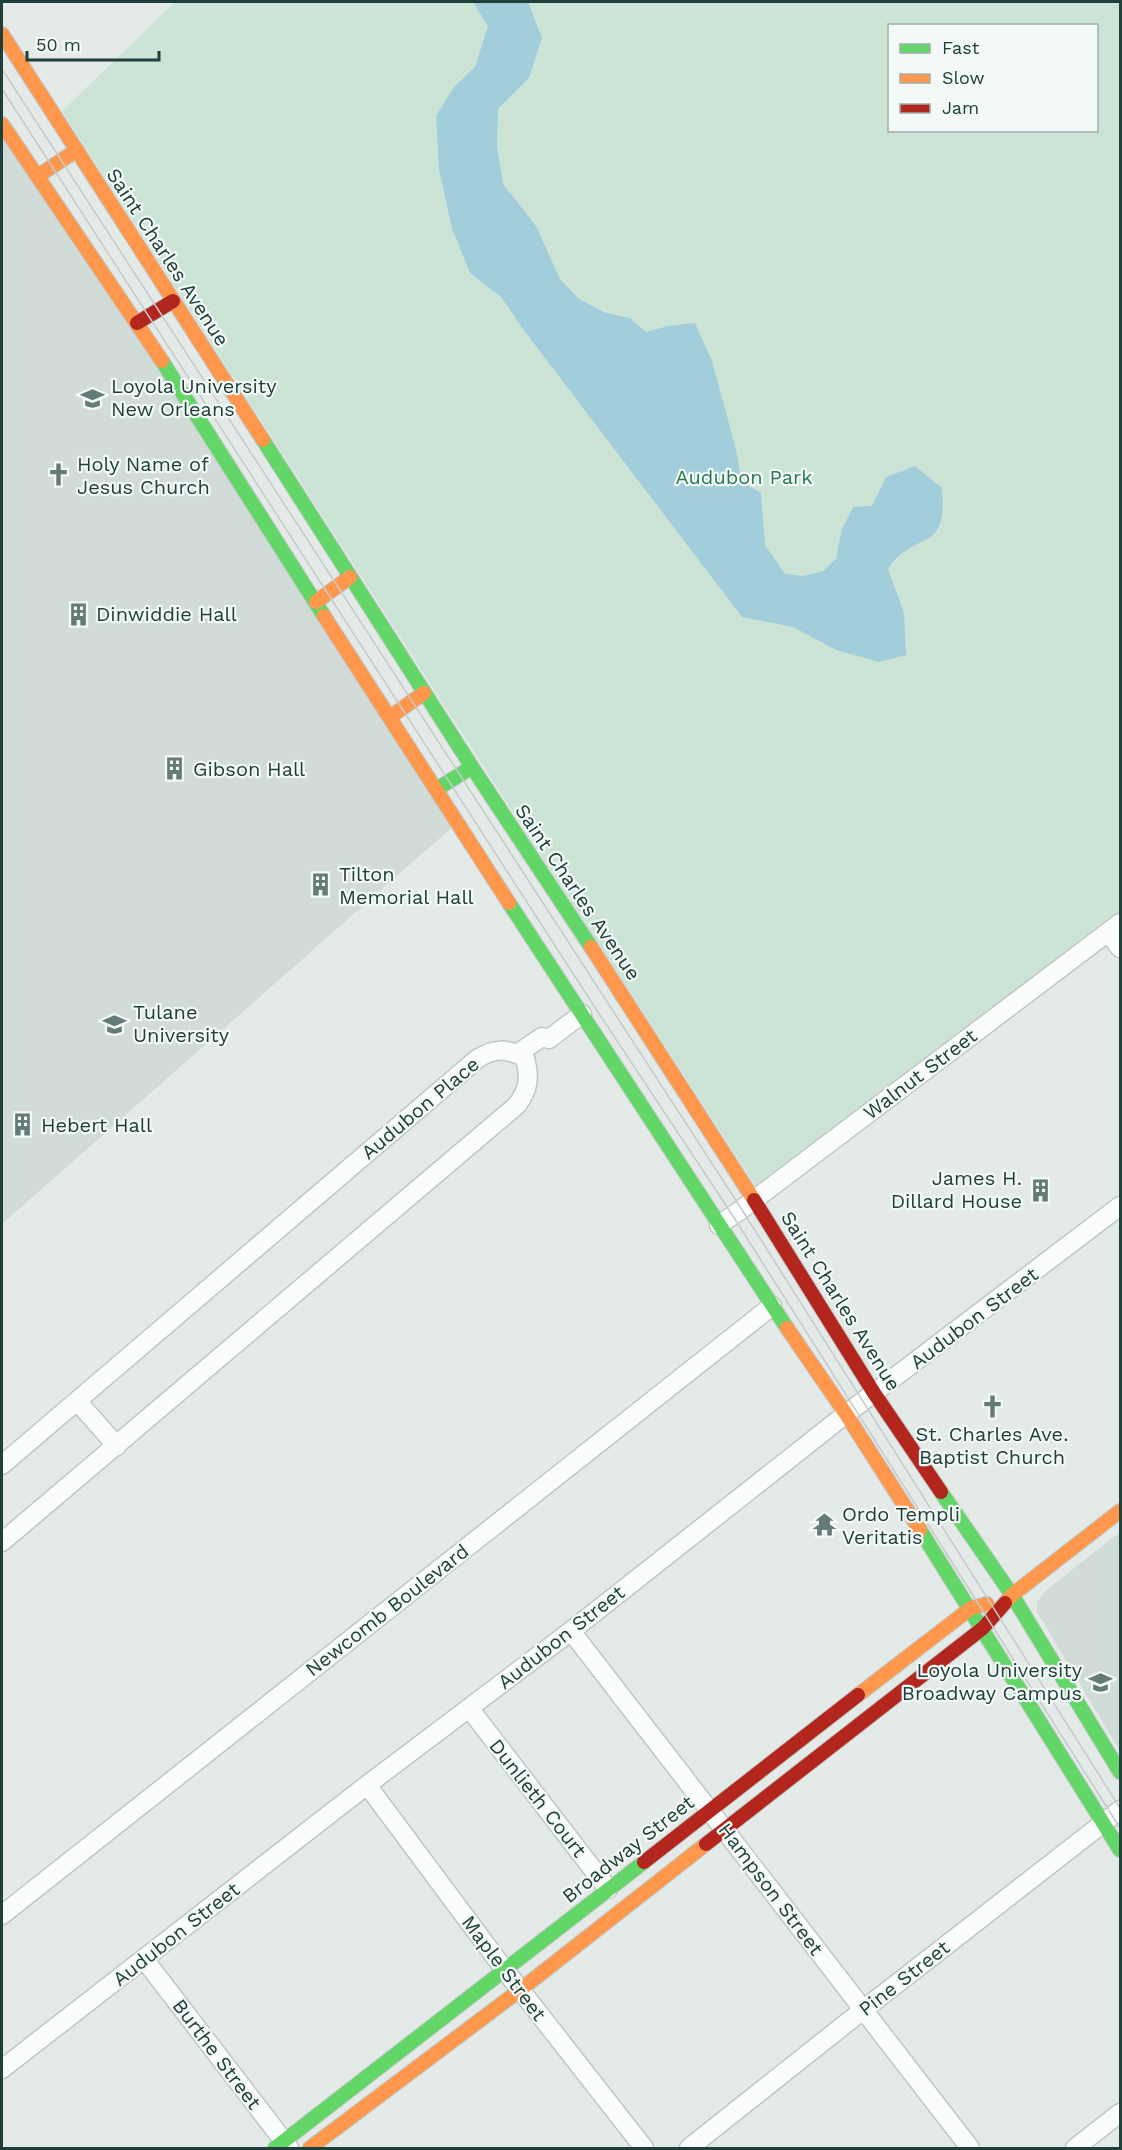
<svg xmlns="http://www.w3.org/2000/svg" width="1122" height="2150" viewBox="0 0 1122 2150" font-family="'Work Sans',sans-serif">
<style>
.built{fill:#d1dcd8}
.green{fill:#cce4d6;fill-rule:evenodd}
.water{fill:#a2cddb}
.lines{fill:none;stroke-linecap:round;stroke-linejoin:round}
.street-casing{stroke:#c1c7c5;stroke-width:21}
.fast-casing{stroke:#bfc8c5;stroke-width:16}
.slow-casing{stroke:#bfc8c5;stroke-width:16}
.jam-casing{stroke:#bfc8c5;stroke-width:16}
.street{stroke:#fbfcfc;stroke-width:18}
.fast{stroke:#63d668;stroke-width:14}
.slow{stroke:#ff974d;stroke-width:14}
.jam{stroke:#b3261e;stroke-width:14}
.tram{stroke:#c6cbca;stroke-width:1.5}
.labels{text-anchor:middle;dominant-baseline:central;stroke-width:4.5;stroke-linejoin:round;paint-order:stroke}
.street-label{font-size:20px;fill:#203f3a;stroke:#f2f9f6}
.poi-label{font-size:20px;fill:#203f3a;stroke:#f2f9f6;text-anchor:start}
.park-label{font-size:20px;fill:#27794f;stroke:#f2f9f6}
</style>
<rect width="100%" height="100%" fill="#e4eae8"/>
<!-- built -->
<path class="built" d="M 2,123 L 457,823 L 2,1224 Z
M 1120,1532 L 1120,1751 L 1037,1612 L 1037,1602 L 1044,1592 Z"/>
<!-- green -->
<path class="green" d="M 175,2 L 1120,2 L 1120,921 L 759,1191 L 480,761 L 62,111 ZM 890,26 L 1096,26 L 1096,130 L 890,130 Z"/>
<!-- water -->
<path class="water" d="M 473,2 L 528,2 L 542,38 L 529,78 L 498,109 L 497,147 L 503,184 L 536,226 L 560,279 L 579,299 L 606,313 L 630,318 L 646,332 L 668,326 L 695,323 L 712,361 L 735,446 L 742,482 L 761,493 L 765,545 L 785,574 L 803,576 L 823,571 L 836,559 L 842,529 L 853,507 L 872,506 L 886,477 L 915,466 L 942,488 C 948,557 915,528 888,569 L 904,613 L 906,655 L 879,662 L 836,650 L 793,627 L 742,617 L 523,329 L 501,297 L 470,273 L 452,228 L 439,169 L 436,116 L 454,87 L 475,67 L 488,26 Z"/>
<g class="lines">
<defs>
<path id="street" d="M 1108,932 L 1120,948
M 549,1039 L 582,1014
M 517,1054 L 542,1037 L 549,1039
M 719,1225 L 742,1209 L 1120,923
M 77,1401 L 117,1446
M 2,1465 L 477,1059 C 494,1048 507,1048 525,1058 C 530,1077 529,1089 517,1105 L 2,1542
M 571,1631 L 970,2148
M 469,1708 L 608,1889
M 367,1785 L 504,1969 L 644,2148
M 2,1915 L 772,1306
M 144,1959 L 289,2148
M 2,2069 L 367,1785 L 571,1631 L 846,1414 L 1120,1206
M 689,2148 L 863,2010 L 1120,1810
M 1075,2148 L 1120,2113"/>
<path id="fast" d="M 162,361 L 324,616
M 263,440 L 472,767 L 591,947
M 437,789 L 472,767
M 509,903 L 787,1328
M 941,1492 L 1012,1595 L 1120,1772
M 920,1530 L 1120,1850
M 275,2148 L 644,1862"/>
<path id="slow" d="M 2,34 L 263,440
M 2,124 L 162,361
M 38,176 L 77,150
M 316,602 L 350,577
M 324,616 L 509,903
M 390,717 L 424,693
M 591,947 L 754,1200
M 787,1328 L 846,1414 L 920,1530
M 1005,1603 L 1012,1595 L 1120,1511
M 858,1695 L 971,1608 L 987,1604
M 310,2148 L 520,1990 L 706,1844"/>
<path id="jam" d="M 137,323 L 173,301
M 754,1200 L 874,1393 L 941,1492
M 706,1844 L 983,1628 L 1005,1603
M 644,1862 L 858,1695"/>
</defs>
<!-- street casing -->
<use href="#street" class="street-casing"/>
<!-- fast casing -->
<use href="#fast" class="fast-casing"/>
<!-- slow casing -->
<use href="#slow" class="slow-casing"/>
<!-- jam casing -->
<use href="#jam" class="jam-casing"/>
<!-- street -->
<use href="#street" class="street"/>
<!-- fast -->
<use href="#fast" class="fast"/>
<!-- slow -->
<use href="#slow" class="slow"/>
<!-- jam -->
<use href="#jam" class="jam"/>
<!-- tram -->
<path class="tram" d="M 2,69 L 737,1202 L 1120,1808
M 2,89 L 594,1006 L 733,1216 L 1120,1828"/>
</g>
<!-- icons -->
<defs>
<symbol id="university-bare" viewBox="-9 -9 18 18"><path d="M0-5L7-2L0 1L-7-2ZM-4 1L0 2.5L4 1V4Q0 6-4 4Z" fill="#657b77" stroke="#f2f9f6" stroke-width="2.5" paint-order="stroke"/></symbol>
<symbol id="church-bare" viewBox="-9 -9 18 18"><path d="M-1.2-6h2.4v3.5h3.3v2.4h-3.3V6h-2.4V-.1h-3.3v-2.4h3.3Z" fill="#657b77" stroke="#f2f9f6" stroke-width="2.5" paint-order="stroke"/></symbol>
<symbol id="building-bare" viewBox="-9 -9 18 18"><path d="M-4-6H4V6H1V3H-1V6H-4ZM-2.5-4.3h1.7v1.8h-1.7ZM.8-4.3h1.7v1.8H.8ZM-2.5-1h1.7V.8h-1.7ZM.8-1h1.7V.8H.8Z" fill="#657b77" stroke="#f2f9f6" stroke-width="2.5" paint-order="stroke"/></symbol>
<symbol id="temple-bare" viewBox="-9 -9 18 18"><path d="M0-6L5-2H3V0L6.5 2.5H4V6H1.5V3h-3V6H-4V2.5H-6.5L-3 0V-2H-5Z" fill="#657b77" stroke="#f2f9f6" stroke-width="2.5" paint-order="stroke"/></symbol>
</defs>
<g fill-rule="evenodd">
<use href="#university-bare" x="76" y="382" width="33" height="33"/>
<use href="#church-bare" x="42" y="458" width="33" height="33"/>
<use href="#building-bare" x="62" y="598" width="33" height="33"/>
<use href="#building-bare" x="158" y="752" width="33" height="33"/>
<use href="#building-bare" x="304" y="868" width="33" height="33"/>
<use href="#university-bare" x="98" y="1008" width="33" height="33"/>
<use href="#building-bare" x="6" y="1108" width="33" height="33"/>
<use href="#building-bare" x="1024" y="1174" width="33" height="33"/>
<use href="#church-bare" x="976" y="1390" width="33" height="33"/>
<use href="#temple-bare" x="808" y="1508" width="33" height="33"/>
<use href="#university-bare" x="1084" y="1666" width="33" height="33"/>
</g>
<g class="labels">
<!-- street labels -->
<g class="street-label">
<text transform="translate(168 257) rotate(57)">Saint Charles Avenue</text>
<text transform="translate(578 892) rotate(56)">Saint Charles Avenue</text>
<text transform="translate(920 1074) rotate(-37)">Walnut Street</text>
<text transform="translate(420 1108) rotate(-40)">Audubon Place</text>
<text transform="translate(841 1301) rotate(58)">Saint Charles Avenue</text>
<text transform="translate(974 1318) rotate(-37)">Audubon Street</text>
<text transform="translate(387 1610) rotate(-38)">Newcomb Boulevard</text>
<text transform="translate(561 1637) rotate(-38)">Audubon Street</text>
<text transform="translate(538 1798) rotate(52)">Dunlieth Court</text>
<text transform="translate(628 1849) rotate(-38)">Broadway Street</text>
<text transform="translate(771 1889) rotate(53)">Hampson Street</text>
<text transform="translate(176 1934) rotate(-38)">Audubon Street</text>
<text transform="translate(504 1968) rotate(53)">Maple Street</text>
<text transform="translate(904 1978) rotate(-38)">Pine Street</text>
<text transform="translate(217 2054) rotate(53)">Burthe Street</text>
</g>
<!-- poi labels -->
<g class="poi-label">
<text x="111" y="386">Loyola University<tspan x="111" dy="23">New Orleans</tspan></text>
<text x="77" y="464">Holy Name of<tspan x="77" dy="23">Jesus Church</tspan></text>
<text x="96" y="614">Dinwiddie Hall</text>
<text x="193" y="769">Gibson Hall</text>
<text x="339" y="874">Tilton<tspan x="339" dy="23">Memorial Hall</tspan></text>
<text x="133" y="1012">Tulane<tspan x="133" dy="23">University</tspan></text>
<text x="41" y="1125">Hebert Hall</text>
<text x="1022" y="1178" text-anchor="end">James H.<tspan x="1022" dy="23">Dillard House</tspan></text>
<text x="992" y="1434" text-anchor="middle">St. Charles Ave.<tspan x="992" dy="23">Baptist Church</tspan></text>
<text x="842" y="1514">Ordo Templi<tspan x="842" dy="23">Veritatis</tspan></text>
<text x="1082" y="1670" text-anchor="end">Loyola University<tspan x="1082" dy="23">Broadway Campus</tspan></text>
</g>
<!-- park labels -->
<g class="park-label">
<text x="744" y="477">Audubon Park</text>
</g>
</g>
<!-- border -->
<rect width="1122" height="2150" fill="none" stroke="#203f3a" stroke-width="6"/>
<!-- legend -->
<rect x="888" y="24" width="210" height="108" fill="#f2f9f6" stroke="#9eafab" stroke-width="1.5"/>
<rect x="900" y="44" width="30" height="9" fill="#63d668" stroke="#9eafab" stroke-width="1.5"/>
<text x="942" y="54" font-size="18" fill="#203f3a">Fast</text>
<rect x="900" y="74" width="30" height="9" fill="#ff974d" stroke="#9eafab" stroke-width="1.5"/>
<text x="942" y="84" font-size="18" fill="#203f3a">Slow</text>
<rect x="900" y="104" width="30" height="9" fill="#b3261e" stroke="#9eafab" stroke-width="1.5"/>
<text x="942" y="114" font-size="18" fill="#203f3a">Jam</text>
<!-- scale -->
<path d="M27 51v9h132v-9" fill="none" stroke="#203f3a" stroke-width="3"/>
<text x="36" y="51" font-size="18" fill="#203f3a" stroke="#f2f9f6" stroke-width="4.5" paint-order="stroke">50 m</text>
</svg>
